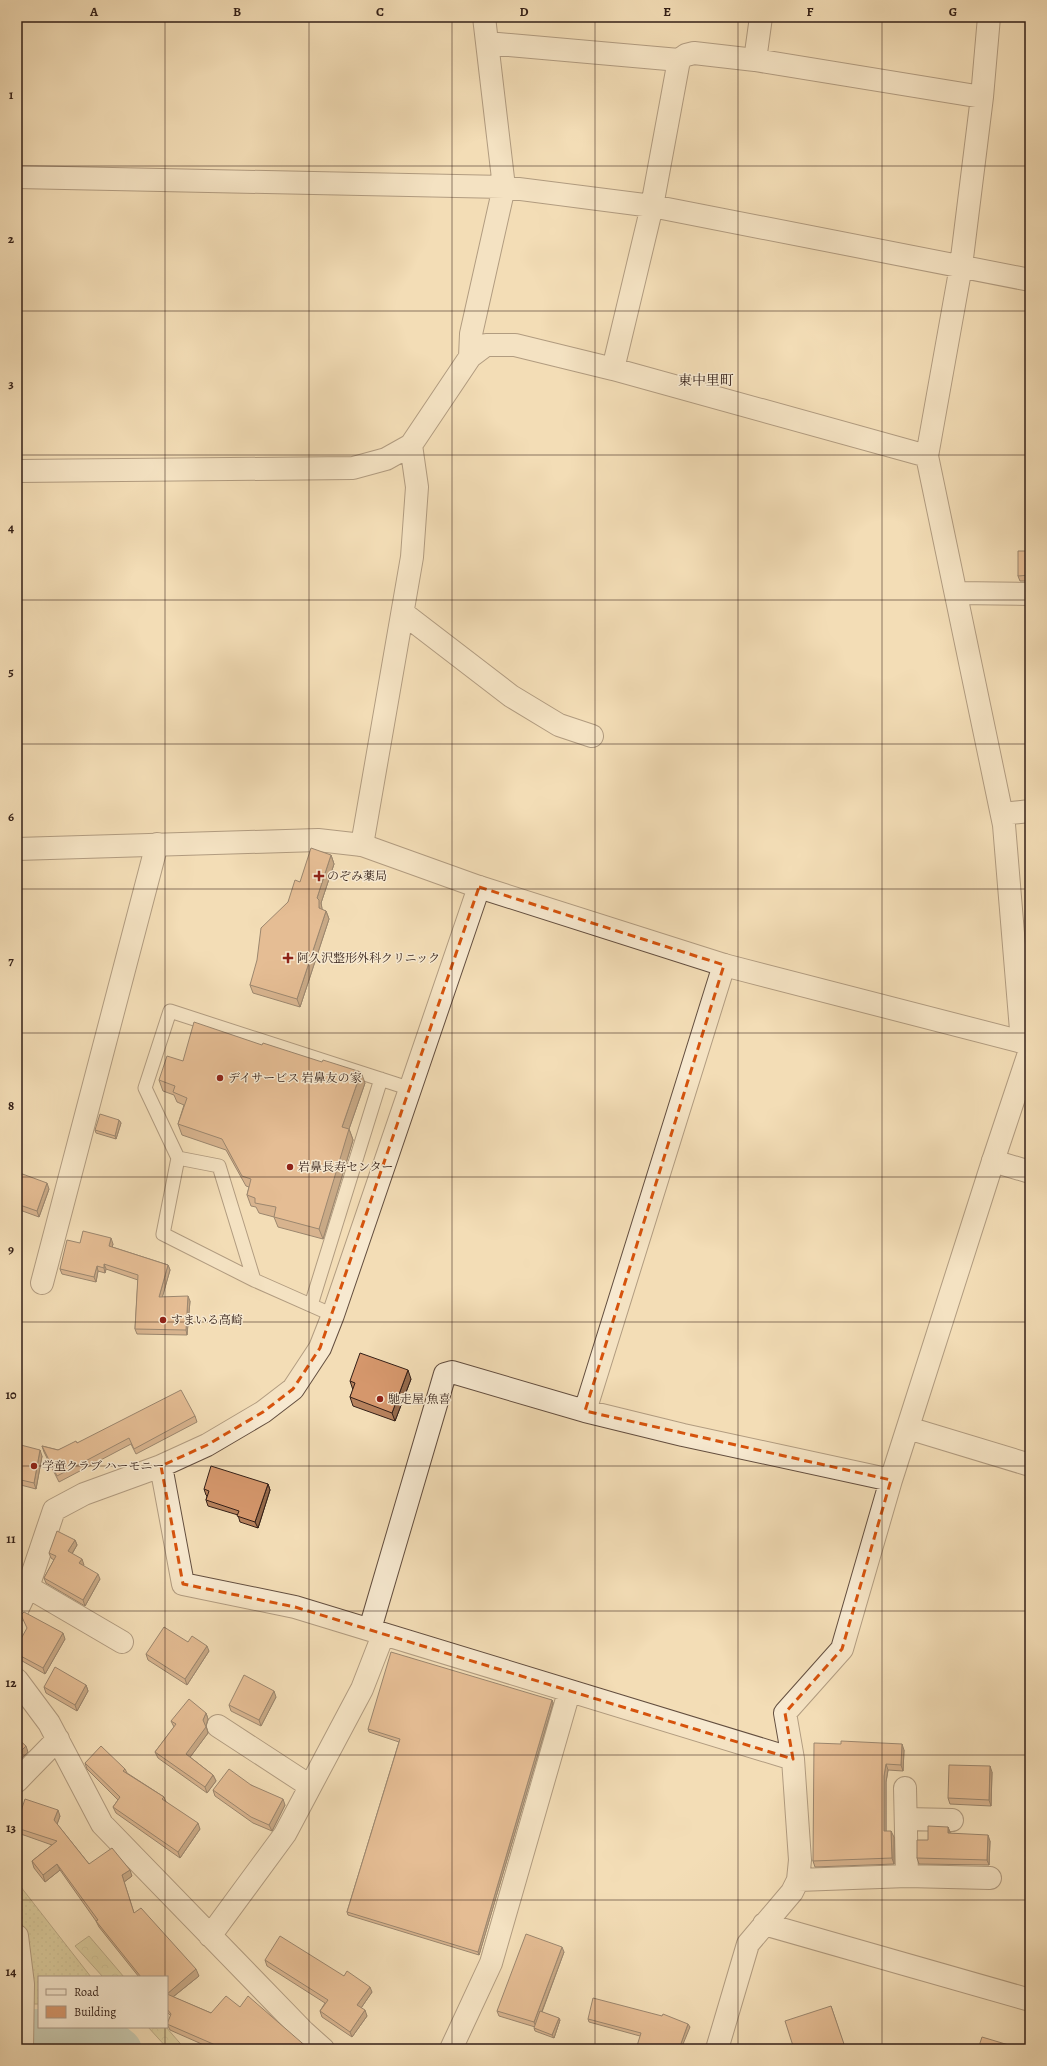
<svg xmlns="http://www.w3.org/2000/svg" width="1047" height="2066" viewBox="0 0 1047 2066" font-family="Alegreya,'Noto Serif JP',serif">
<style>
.grass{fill:url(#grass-dots);stroke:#7b6f50}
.forest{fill:url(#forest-crowns);stroke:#7b6f50}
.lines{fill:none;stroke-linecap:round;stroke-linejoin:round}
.river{stroke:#9cbbb2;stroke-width:39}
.service-casing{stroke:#634e3f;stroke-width:15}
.minor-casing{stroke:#634e3f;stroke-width:24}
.tertiary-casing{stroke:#634e3f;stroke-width:24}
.service{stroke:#f7e9d0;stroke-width:13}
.minor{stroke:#f7e9d0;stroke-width:22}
.tertiary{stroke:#f7e9d0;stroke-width:22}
.wall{fill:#b7825d;stroke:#331f17}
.shaded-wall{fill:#956a4c;stroke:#331f17}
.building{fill:#d5976c;stroke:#331f17}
.marked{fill:none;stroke:#d6530d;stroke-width:3;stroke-dasharray:8 5;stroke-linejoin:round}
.grid{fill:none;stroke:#331f17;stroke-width:1;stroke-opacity:0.55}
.poi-dot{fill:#8f2418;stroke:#f7e9d0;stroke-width:1.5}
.labels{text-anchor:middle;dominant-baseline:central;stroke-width:3;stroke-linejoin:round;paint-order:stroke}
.poi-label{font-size:12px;fill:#331f17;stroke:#f7e9d0;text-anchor:start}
.quarter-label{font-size:14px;fill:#331f17;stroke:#f7e9d0}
.neatline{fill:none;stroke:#331f17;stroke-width:1.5}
.grid-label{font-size:13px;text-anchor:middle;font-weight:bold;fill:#331f17}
</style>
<defs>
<pattern id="grass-dots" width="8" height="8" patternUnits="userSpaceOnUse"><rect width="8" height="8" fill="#c3bf88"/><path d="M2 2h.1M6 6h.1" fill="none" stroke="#a8a475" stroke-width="1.8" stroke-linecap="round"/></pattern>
<pattern id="forest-crowns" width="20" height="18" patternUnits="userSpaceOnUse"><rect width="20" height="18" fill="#c3bf88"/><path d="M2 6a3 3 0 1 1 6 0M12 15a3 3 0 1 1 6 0" fill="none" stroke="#a8a475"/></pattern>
</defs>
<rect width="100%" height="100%" fill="#f3ddb6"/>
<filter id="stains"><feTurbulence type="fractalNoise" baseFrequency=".005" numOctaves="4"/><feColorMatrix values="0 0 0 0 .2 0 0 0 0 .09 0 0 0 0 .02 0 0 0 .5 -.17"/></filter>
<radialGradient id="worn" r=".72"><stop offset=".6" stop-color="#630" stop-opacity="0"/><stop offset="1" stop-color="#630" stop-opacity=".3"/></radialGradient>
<!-- grass -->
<path class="grass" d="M 17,1882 L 91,1977 L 39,1977 L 39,2004 L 30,2004 L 24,1928 L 17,1915 Z"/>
<!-- forest -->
<path class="forest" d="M 89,1936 L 124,1977 L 103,1977 L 75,1946 Z
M 148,2027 L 166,2027 L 185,2049 L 168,2049 Z"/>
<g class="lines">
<!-- river -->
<path class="river" d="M 17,2030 C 48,2027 99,2026 122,2049"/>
<defs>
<path id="service" d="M 178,1158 L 219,1166 L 254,1280
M 311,1305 L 381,1079
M 333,1315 L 254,1280 L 163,1234 L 178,1158 L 145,1088 L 170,1011 L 411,1089"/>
<path id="minor" d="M 989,17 L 982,97 L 961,266 L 927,456 L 1004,825 L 1022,1042
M 487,43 L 679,60
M 755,60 L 761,17
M 17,177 L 504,187 L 652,206 L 1030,280
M 470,357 L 471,334 L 504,187 L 484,17
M 613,369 L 652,206 L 679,60 L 686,55 L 694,53 L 755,60 L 982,97
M 17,471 L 353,468 L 386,459 L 411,445 L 470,357 L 486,345 L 515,345 L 613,369 L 927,456
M 956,593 L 1030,594
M 403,613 L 511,696 L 559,725 L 592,736
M 1002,814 L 1030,811
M 362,845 L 412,557 L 417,487 L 411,445
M 42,1283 L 157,844
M 585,1411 L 724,965
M 908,1428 L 1030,1465
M 161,1466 L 183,1584 L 295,1607 L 793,1759
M 28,1587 L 122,1642
M 17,1610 L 28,1587 L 54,1510 L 84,1494 L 161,1466 L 207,1445 L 263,1412 L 293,1389 L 320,1348 L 333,1315 L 479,887
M 370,1629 L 445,1374 L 452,1372 L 585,1411 L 683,1435 L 891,1480
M 17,1680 L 49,1723 L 102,1824 L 304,2032 L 323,2049
M 218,1726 L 310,1786
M 17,1781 L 58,1739
M 905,1788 L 907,1876
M 906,1819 L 952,1820
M 798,1880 L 907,1876 L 990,1878
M 764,1924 L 1030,2000
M 17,1936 L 23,1984 L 22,2049
M 210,1936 L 285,1834 L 362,1689 L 383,1635
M 451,2049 L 491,1963 L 569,1692
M 717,2049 L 748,1944 L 792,1892 L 798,1880 L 800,1860 L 793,1759 L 785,1713 L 842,1649 L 891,1480 L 993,1161 L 1030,1050"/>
<path id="tertiary" d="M 17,849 L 318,840 L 362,845 L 479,887 L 724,965 L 1030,1044
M 993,1161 L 1030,1172"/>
</defs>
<!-- service casing -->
<use href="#service" class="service-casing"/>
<!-- minor casing -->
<use href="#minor" class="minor-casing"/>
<!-- tertiary casing -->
<use href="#tertiary" class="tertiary-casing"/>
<!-- service -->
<use href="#service" class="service"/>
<!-- minor -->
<use href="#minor" class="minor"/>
<!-- tertiary -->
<use href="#tertiary" class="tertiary"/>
</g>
<!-- wall -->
<path class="wall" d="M 1030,551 L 1030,581 L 1020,581 L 1018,576 Z
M 331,855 L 334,864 L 321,903 L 322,910 L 326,911 L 329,919 L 300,1007 L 253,993 L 250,985 L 288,902 Z
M 183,1061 L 365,1083 L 349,1129 L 353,1140 L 323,1239 L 278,1227 L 274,1217 L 259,1213 L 256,1207 L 251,1206 L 247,1195 L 249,1187 L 246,1186 L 226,1150 L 182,1135 L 178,1124 L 184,1105 L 177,1102 L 174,1095 L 163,1091 L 159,1080 Z
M 119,1120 L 121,1123 L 116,1139 L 96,1133 L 95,1130 Z
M 17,1172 L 49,1189 L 39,1217 L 17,1209 Z
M 80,1243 L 113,1244 L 112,1247 L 168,1265 L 170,1270 L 162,1297 L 190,1301 L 187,1335 L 137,1334 L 135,1329 L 138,1280 L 106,1269 L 105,1273 L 98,1271 L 96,1282 L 62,1274 L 60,1269 Z
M 411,1379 L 395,1421 L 353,1406 L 350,1397 L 353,1390 L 350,1381 Z
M 195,1416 L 197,1422 L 136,1454 L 131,1444 L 59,1482 L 44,1452 L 42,1446 L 58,1450 L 77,1443 Z
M 17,1444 L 42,1456 L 36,1489 L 17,1484 Z
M 268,1484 L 270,1490 L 258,1528 L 240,1522 L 238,1515 L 208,1506 L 206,1500 L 207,1496 L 206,1495 L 204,1489 Z
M 75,1540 L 77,1545 L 72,1554 L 84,1565 L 83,1566 L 100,1579 L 85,1606 L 46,1583 L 44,1578 L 54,1560 L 51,1558 L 49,1553 Z
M 65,1639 L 45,1674 L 17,1658 L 17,1646 Z
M 188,1642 L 209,1651 L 187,1685 L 148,1660 L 146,1654 Z
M 86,1685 L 88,1691 L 77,1711 L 46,1693 L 44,1687 Z
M 276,1697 L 261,1726 L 231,1711 L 229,1705 Z
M 552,1700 L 553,1703 L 479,1955 L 348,1915 L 347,1912 L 399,1742 L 369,1732 L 368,1729 Z
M 206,1713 L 208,1719 L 206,1726 L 208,1733 L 190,1757 L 213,1775 L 216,1781 L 207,1793 L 158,1758 L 155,1752 L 174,1727 L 171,1721 Z
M 841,1744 L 904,1750 L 903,1771 L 888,1770 L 886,1782 L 886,1831 L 894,1837 L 894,1864 L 815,1867 L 813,1861 Z
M 85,1763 L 125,1769 L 127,1773 L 164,1797 L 166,1802 L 200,1829 L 180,1858 L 116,1813 L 113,1807 L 118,1800 L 87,1769 Z
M 992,1772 L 991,1806 L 950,1804 L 948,1798 Z
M 251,1785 L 285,1805 L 272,1831 L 253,1823 L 215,1796 L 213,1790 Z
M 60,1816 L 57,1824 L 89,1864 L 132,1876 L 124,1882 L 134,1913 L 199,1976 L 173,1997 L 211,2013 L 240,2007 L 309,2049 L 213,2049 L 170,2030 L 167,2024 L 171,2016 L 167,2012 L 167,1977 L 139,1977 L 99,1927 L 96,1921 L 60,1870 L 45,1882 L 34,1868 L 32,1861 L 52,1845 L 18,1833 L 17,1831 L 17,1823 Z
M 948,1827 L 950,1833 L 990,1841 L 989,1865 L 919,1864 L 917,1858 L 928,1840 Z
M 564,1952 L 542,2012 L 560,2020 L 554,2038 L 535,2031 L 534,2028 L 535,2027 L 499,2016 L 497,2011 Z
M 265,1960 L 344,1976 L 372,1992 L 361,2008 L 367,2016 L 352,2037 L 322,2017 L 320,2011 L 325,2003 L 267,1966 Z
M 831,2006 L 845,2049 L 794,2049 Z
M 588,2019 L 690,2027 L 640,2036 L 589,2022 Z"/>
<!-- shaded-wall -->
<path class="shaded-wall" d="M 331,855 L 334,864 L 321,903 L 322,908 L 322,917 L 319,908 L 317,898 Z
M 326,911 L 329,919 L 300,1007 L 297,999 Z
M 361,1072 L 365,1083 L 349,1129 L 353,1140 L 323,1239 L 319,1229 L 342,1127 Z
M 119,1120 L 121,1123 L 116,1139 L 115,1136 Z
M 47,1183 L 49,1189 L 39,1217 L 37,1211 Z
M 111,1238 L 113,1244 L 111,1251 L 109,1246 Z
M 104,1264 L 106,1269 L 105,1273 L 104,1268 Z
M 168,1265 L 170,1270 L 161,1302 L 159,1297 Z
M 97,1266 L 98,1271 L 96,1282 L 94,1277 Z
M 188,1296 L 190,1301 L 187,1335 L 186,1330 Z
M 408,1370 L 411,1379 L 395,1421 L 392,1413 Z
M 40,1450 L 42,1456 L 36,1489 L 34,1483 Z
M 268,1484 L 270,1490 L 258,1528 L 255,1522 Z
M 75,1540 L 77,1545 L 70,1557 L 68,1551 Z
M 82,1559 L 84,1565 L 81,1569 L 79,1563 Z
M 98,1574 L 100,1579 L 85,1606 L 83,1600 Z
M 63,1633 L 65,1639 L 45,1674 L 43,1668 Z
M 207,1646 L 209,1651 L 187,1685 L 185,1679 Z
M 86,1685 L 88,1691 L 77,1711 L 75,1705 Z
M 274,1691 L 276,1697 L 261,1726 L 259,1720 Z
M 552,1700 L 553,1703 L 479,1955 L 478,1952 Z
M 206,1713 L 208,1719 L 206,1726 L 208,1733 L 188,1760 L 186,1754 L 203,1720 Z
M 902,1744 L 904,1750 L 903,1771 L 901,1765 Z
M 26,1746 L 28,1752 L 17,1763 L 17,1755 Z
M 886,1764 L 888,1770 L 886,1782 L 886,1837 L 884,1831 L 884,1776 Z
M 990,1766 L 992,1772 L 991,1806 L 989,1800 Z
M 213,1775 L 216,1781 L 207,1793 L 205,1787 Z
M 283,1799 L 285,1805 L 272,1831 L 269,1825 Z
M 58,1810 L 60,1816 L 56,1827 L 54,1820 Z
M 198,1823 L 200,1829 L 180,1858 L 178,1852 Z
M 948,1827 L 950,1832 L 950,1839 L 948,1833 Z
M 891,1831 L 894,1837 L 894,1864 L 892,1858 Z
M 988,1835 L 990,1841 L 989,1865 L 987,1860 Z
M 57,1864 L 60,1870 L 45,1882 L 43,1875 Z
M 130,1870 L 132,1876 L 124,1882 L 122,1875 Z
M 562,1947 L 564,1952 L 536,2027 L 534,2022 Z
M 196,1969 L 199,1976 L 169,2000 L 167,1994 Z
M 370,1987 L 372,1992 L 359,2011 L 357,2005 Z
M 365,2010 L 367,2016 L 352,2037 L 350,2032 Z
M 559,2018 L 560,2020 L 554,2038 L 552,2035 Z
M 688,2024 L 690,2027 L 681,2049 L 679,2049 Z"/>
<!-- building -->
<path class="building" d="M 1018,551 L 1030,551 L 1030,575 L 1018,576 Z
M 311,848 L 331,855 L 317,898 L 319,900 L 319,908 L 326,911 L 297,999 L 250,985 L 257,960 L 261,928 L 288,902 L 295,880 L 300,882 Z
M 194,1022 L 262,1045 L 263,1043 L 322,1062 L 323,1060 L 361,1072 L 342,1127 L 349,1129 L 319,1229 L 274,1217 L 276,1207 L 255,1203 L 255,1198 L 247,1195 L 251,1179 L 242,1176 L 222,1139 L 178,1124 L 187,1098 L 173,1092 L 175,1086 L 159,1080 L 167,1056 L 183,1061 Z
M 100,1114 L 119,1120 L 115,1136 L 95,1130 Z
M 17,1172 L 47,1183 L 37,1211 L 17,1204 Z
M 83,1231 L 111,1238 L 109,1246 L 168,1265 L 159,1297 L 188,1296 L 186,1330 L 135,1329 L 138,1275 L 104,1264 L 104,1268 L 97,1266 L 94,1277 L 60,1269 L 67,1240 L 80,1243 Z
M 360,1353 L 408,1370 L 392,1413 L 350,1397 L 355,1383 L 350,1381 Z
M 181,1390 L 195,1416 L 134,1449 L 129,1438 L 57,1476 L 42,1446 L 58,1450 L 76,1441 L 77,1443 Z
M 17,1444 L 40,1450 L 34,1483 L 17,1479 Z
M 211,1466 L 268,1484 L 255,1522 L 237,1516 L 239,1511 L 206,1500 L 209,1491 L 204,1489 Z
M 57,1531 L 75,1540 L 68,1551 L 82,1559 L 79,1563 L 98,1574 L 83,1600 L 44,1578 L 56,1556 L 49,1553 Z
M 24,1612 L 63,1633 L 43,1668 L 17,1654 L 17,1646 L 27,1628 L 21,1615 Z
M 164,1627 L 188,1642 L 192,1636 L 207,1646 L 185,1679 L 146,1654 Z
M 391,1652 L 552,1700 L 478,1952 L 347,1912 L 400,1739 L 368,1729 Z
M 55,1667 L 86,1685 L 75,1705 L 44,1687 Z
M 244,1675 L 274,1691 L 259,1720 L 229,1705 Z
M 189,1699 L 206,1713 L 203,1720 L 206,1727 L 186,1754 L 213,1775 L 205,1787 L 155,1752 L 176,1724 L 171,1721 Z
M 17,1738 L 26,1746 L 17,1755 Z
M 841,1741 L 902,1744 L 901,1765 L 886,1764 L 884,1776 L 884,1831 L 891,1831 L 892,1858 L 813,1861 L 814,1743 L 841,1744 Z
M 101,1746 L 125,1769 L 123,1771 L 164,1797 L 162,1799 L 198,1823 L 178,1852 L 113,1807 L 120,1797 L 85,1763 Z
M 949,1765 L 990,1766 L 989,1800 L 948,1798 Z
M 229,1769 L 251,1785 L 283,1799 L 269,1825 L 251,1817 L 213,1790 Z
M 25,1799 L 58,1810 L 54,1820 L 89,1864 L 112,1848 L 130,1870 L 122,1875 L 134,1913 L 141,1908 L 196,1969 L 167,1994 L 211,2013 L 226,1996 L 240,2007 L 248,1996 L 309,2049 L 218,2049 L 220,2047 L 167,2024 L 171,2014 L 167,2009 L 167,1977 L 141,1977 L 96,1921 L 98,1920 L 57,1864 L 43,1875 L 32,1861 L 57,1841 L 17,1828 L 17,1823 Z
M 928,1826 L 948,1827 L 948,1833 L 988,1835 L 987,1860 L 917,1858 L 917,1840 L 928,1840 Z
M 526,1934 L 562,1947 L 534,2022 L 497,2011 Z
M 280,1936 L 344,1976 L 347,1971 L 370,1987 L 357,2005 L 365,2010 L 350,2032 L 320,2011 L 328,2000 L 265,1960 Z
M 593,1998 L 662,2016 L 663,2014 L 688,2024 L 679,2049 L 636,2049 L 641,2033 L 588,2019 Z
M 831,2006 L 844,2044 L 829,2049 L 794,2049 L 785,2021 Z
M 540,2011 L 559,2018 L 552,2035 L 534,2028 Z
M 982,2037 L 1012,2046 L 1011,2049 L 978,2049 Z"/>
<!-- marked area -->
<path d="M0 0H1047V2066H0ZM 479,887 L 724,965 L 585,1411 L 891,1480 L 842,1649 L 785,1713 L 793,1759 L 295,1607 L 183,1584 L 161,1466 L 207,1445 L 263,1412 L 293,1389 L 320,1348 Z" fill="#f3ddb6" fill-opacity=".55" fill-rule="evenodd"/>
<path class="marked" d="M 479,887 L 724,965 L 585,1411 L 891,1480 L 842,1649 L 785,1713 L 793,1759 L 295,1607 L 183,1584 L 161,1466 L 207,1445 L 263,1412 L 293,1389 L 320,1348 Z"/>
<!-- grid -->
<path class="grid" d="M 165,17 L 165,1977M 309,17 L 309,2049M 452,17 L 452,2049M 595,17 L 595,2049M 738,17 L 738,2049M 882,17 L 882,2049M 17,166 L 1030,166M 17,311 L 1030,311M 17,455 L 1030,455M 17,600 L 1030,600M 17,744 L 1030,744M 17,889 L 1030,889M 17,1033 L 1030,1033M 17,1177 L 1030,1177M 17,1322 L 1030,1322M 17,1466 L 1030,1466M 17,1611 L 1030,1611M 17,1755 L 1030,1755M 17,1900 L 1030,1900M 165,2027 L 165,2049"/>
<!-- markers -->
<g class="poi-dot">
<path d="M317 870h4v4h4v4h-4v4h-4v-4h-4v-4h4z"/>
<path d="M286 952h4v4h4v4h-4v4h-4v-4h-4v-4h4z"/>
<circle cx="220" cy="1078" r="4"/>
<circle cx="290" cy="1167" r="4"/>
<circle cx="163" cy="1320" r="4"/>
<circle cx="380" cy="1399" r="4"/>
<circle cx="34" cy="1466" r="4"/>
</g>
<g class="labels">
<!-- poi labels -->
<g class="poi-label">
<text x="327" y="876">のぞみ薬局</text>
<text x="297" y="958">阿久沢整形外科クリニック</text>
<text x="228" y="1078">デイサービス 岩鼻友の家</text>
<text x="298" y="1167">岩鼻長寿センター</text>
<text x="171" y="1320">すまいる高崎</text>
<text x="388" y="1399">馳走屋 魚喜</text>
<text x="42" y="1466">学童クラブ ハーモニー</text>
</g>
<!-- quarter labels -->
<g class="quarter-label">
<text x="706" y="380">東中里町</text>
</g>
</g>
<!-- margin -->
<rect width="1047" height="2066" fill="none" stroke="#f3ddb6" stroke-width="44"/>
<!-- legend -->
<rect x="38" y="1976" width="130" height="52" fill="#f7e9d0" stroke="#a99886"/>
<rect x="46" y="1989" width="20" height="6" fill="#f7e9d0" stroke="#a99886"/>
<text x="74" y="1996" font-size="12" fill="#331f17">Road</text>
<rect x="46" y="2006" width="20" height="12" fill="#d5976c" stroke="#a99886"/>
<text x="74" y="2016" font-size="12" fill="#331f17">Building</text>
<rect x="22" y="22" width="1003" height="2022" class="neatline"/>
<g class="grid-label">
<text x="94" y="16">A</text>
<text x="237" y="16">B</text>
<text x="380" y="16">C</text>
<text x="524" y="16">D</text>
<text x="667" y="16">E</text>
<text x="810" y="16">F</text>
<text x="953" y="16">G</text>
<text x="11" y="99">1</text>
<text x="11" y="243">2</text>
<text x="11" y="388">3</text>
<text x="11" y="532">4</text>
<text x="11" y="676">5</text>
<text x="11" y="821">6</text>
<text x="11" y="965">7</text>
<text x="11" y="1110">8</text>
<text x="11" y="1254">9</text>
<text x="11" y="1399">10</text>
<text x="11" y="1543">11</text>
<text x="11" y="1687">12</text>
<text x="11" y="1832">13</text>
<text x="11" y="1976">14</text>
</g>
<rect width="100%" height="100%" filter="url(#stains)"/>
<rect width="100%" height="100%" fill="url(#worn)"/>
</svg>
